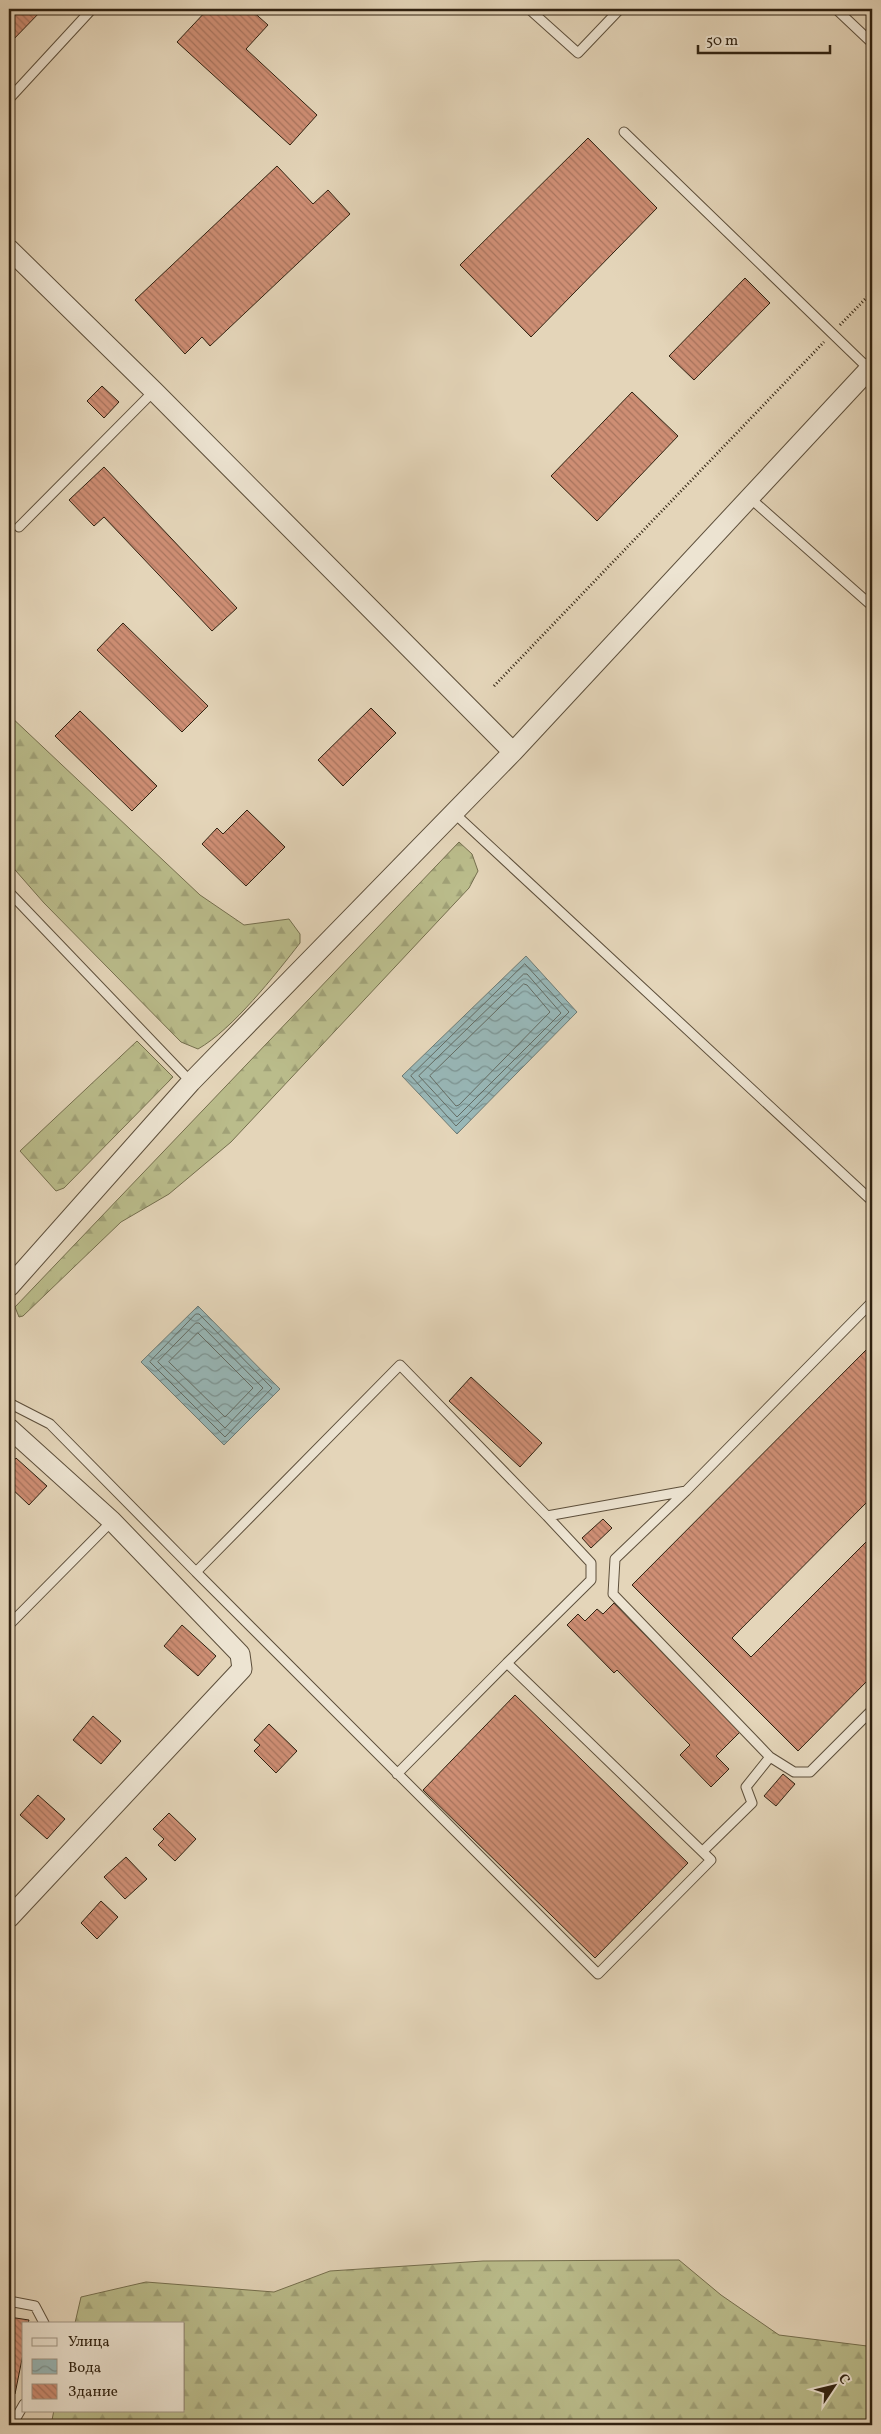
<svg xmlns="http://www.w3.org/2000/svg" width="881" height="2434" viewBox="0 0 881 2434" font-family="Vollkorn,serif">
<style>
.forest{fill:url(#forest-firs);stroke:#756f4e}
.water{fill:url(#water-waves);stroke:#6e7b75}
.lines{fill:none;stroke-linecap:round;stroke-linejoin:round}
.shore{stroke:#646c64;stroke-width:1}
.building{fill:url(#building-back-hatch);stroke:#302211}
.lane-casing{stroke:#5d4f3b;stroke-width:11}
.street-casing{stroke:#5d4f3b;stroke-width:21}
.path{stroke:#302211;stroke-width:3;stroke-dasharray:1 2.5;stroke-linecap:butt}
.lane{stroke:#ede4d2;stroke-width:9}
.street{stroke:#ede4d2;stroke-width:19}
</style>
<defs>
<pattern id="forest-firs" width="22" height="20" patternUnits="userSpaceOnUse" patternTransform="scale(1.25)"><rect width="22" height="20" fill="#babc8b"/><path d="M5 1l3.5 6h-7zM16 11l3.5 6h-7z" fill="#a0a177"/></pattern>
<pattern id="water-waves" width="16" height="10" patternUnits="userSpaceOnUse" patternTransform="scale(1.25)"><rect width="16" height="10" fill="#98b7b7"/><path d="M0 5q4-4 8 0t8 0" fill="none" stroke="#7c9493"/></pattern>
<pattern id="building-back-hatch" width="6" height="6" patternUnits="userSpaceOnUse" patternTransform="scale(1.25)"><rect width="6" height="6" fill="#ce8e74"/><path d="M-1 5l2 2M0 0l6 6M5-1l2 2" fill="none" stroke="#a8745e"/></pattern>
</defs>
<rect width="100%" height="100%" fill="#e4d5b9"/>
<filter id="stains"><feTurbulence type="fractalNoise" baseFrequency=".004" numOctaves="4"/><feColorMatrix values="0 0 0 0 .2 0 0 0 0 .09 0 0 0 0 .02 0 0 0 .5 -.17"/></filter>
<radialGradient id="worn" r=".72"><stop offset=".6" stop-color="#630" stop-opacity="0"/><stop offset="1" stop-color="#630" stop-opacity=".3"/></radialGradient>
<!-- forest -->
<path class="forest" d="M 9,715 L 200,895 L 244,925 L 289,919 L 300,934 L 300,943 C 275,975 233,1029 198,1049 L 181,1042 L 44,903 L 9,863 Z
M 459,842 L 472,854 L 478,871 L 469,888 L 231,1142 L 169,1194 L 121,1222 L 23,1316 L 19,1317 L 15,1307 Z
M 137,1041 L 173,1077 L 64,1188 L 56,1191 L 20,1151 Z
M 679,2260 L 721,2295 L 779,2335 L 867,2346 L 872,2343 L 872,2425 L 51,2425 L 54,2410 L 184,2410 L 184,2323 L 75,2323 L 81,2297 L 146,2282 L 274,2292 L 330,2271 L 483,2261 Z"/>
<!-- water -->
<path class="water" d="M 526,956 L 577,1012 L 457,1134 L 402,1076 Z
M 198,1306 L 280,1389 L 224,1445 L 141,1362 Z"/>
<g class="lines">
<!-- shore -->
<path class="shore" d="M 525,964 L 569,1012 L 456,1126 L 411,1076 Z
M 524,974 L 527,974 L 561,1013 L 457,1117 L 419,1076 Z
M 524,984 L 527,985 L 550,1012 L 459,1105 L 456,1106 L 430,1076 Z
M 196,1314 L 199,1314 L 272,1388 L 225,1437 L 150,1362 Z
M 196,1323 L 199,1323 L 263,1388 L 225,1428 L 158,1362 Z
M 198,1333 L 253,1388 L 225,1417 L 169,1362 Z"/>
</g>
<!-- building -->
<path class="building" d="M 9,9 L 43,9 L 9,44 Z
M 208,9 L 250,9 L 268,25 L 246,49 L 317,115 L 290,145 L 177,42 Z
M 588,138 L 657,208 L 531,337 L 460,265 Z
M 277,166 L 313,204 L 328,190 L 350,214 L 210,346 L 202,337 L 185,354 L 135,300 Z
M 745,278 L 770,303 L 694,380 L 669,356 Z
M 102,386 L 119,402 L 104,418 L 87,401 Z
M 632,392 L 678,436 L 597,521 L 551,476 Z
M 104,467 L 237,608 L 212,631 L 104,517 L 94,526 L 69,500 Z
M 123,623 L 208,706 L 182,732 L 97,650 Z
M 371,708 L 396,733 L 343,786 L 318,760 Z
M 80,711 L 157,786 L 132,811 L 55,736 Z
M 247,810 L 285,847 L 246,886 L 202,844 L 217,828 L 223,834 Z
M 872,1344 L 872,1497 L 732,1638 L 751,1657 L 872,1536 L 872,1676 L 798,1751 L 632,1585 Z
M 471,1377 L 542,1443 L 520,1467 L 449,1401 Z
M 16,1458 L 47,1486 L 29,1505 L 9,1486 L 9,1466 Z
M 603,1519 L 612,1528 L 591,1548 L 582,1538 Z
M 614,1603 L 740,1732 L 716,1756 L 729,1769 L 711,1787 L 680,1755 L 690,1745 L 617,1670 L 614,1673 L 567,1625 L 578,1614 L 585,1621 L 597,1609 L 603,1614 Z
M 182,1625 L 216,1656 L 198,1676 L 164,1646 Z
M 515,1695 L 688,1863 L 595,1958 L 423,1790 Z
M 93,1716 L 121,1741 L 101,1764 L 73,1740 Z
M 269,1724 L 297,1751 L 276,1773 L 254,1751 L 260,1745 L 254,1740 Z
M 783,1774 L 795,1784 L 776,1806 L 764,1796 Z
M 38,1795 L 65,1819 L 47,1839 L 20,1815 Z
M 169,1813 L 196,1839 L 175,1861 L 158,1845 L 164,1839 L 153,1829 Z
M 126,1857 L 147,1879 L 125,1899 L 104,1877 Z
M 101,1901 L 118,1917 L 97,1939 L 81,1923 Z
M 9,2317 L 29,2320 L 28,2323 L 24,2323 L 24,2349 L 15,2394 L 9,2393 Z"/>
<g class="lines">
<defs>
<path id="lane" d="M 529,9 L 578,53 L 620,9
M 836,9 L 872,43
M 9,99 L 92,9
M 624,132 L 869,369
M 750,498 L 872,606
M 19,527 L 154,391
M 454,813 L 872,1201
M 9,892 L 191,1082
M 872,1302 L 686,1491 L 615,1559 L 613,1594 L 770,1757 L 794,1772 L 810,1772 L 872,1710
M 9,1403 L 50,1424 L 196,1572
M 9,1625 L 112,1521
M 507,1663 L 591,1580 L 591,1563 L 547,1516
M 397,1774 L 507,1663 L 711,1860 L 598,1974 L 196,1572 L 400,1365 L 547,1516 L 686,1491
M 704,1850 L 752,1803 L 746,1787 L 770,1757
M 9,2301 L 35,2306 L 44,2323
M 12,2425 L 24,2404"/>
<path id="street" d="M 9,249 L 154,391 L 513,752
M 9,1287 L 191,1082 L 513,752 L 872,366
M 9,1428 L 112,1521 L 240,1654 L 242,1669 L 9,1918"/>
</defs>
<!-- lane casing -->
<use href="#lane" class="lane-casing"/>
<!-- street casing -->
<use href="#street" class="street-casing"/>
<!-- path -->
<path class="path" d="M 840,325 L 872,292
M 494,686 L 824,342"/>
<!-- lane -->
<use href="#lane" class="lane"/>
<!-- street -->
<use href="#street" class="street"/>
</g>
<!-- margin -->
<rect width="881" height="2434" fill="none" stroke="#e4d5b9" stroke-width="30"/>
<rect x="10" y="10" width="861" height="2414" fill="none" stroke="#302211" stroke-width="2.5"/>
<rect x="15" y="15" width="851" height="2404" fill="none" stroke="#302211"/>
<!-- legend -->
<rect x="22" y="2322" width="162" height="90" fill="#ede4d2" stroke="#a19685"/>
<rect x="32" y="2338" width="25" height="8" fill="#ede4d2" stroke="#a19685"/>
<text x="68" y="2346" font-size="15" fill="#302211">Улица</text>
<rect x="32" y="2359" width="25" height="15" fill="url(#water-waves)" stroke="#a19685"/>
<text x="68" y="2372" font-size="15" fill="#302211">Вода</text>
<rect x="32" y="2384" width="25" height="15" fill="url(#building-back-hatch)" stroke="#a19685"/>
<text x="68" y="2396" font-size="15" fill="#302211">Здание</text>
<!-- north arrow -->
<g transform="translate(834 2386) rotate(55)" stroke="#ede4d2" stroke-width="4" paint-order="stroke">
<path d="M0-4L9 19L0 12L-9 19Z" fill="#302211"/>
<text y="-8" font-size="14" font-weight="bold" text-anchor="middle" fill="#302211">С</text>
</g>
<!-- scale -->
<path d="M698 45v8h132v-8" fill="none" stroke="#302211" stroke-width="2.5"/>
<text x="706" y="45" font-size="15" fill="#302211" stroke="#ede4d2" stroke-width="4" paint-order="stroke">50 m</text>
<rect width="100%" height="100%" filter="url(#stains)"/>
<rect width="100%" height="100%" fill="url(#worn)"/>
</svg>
